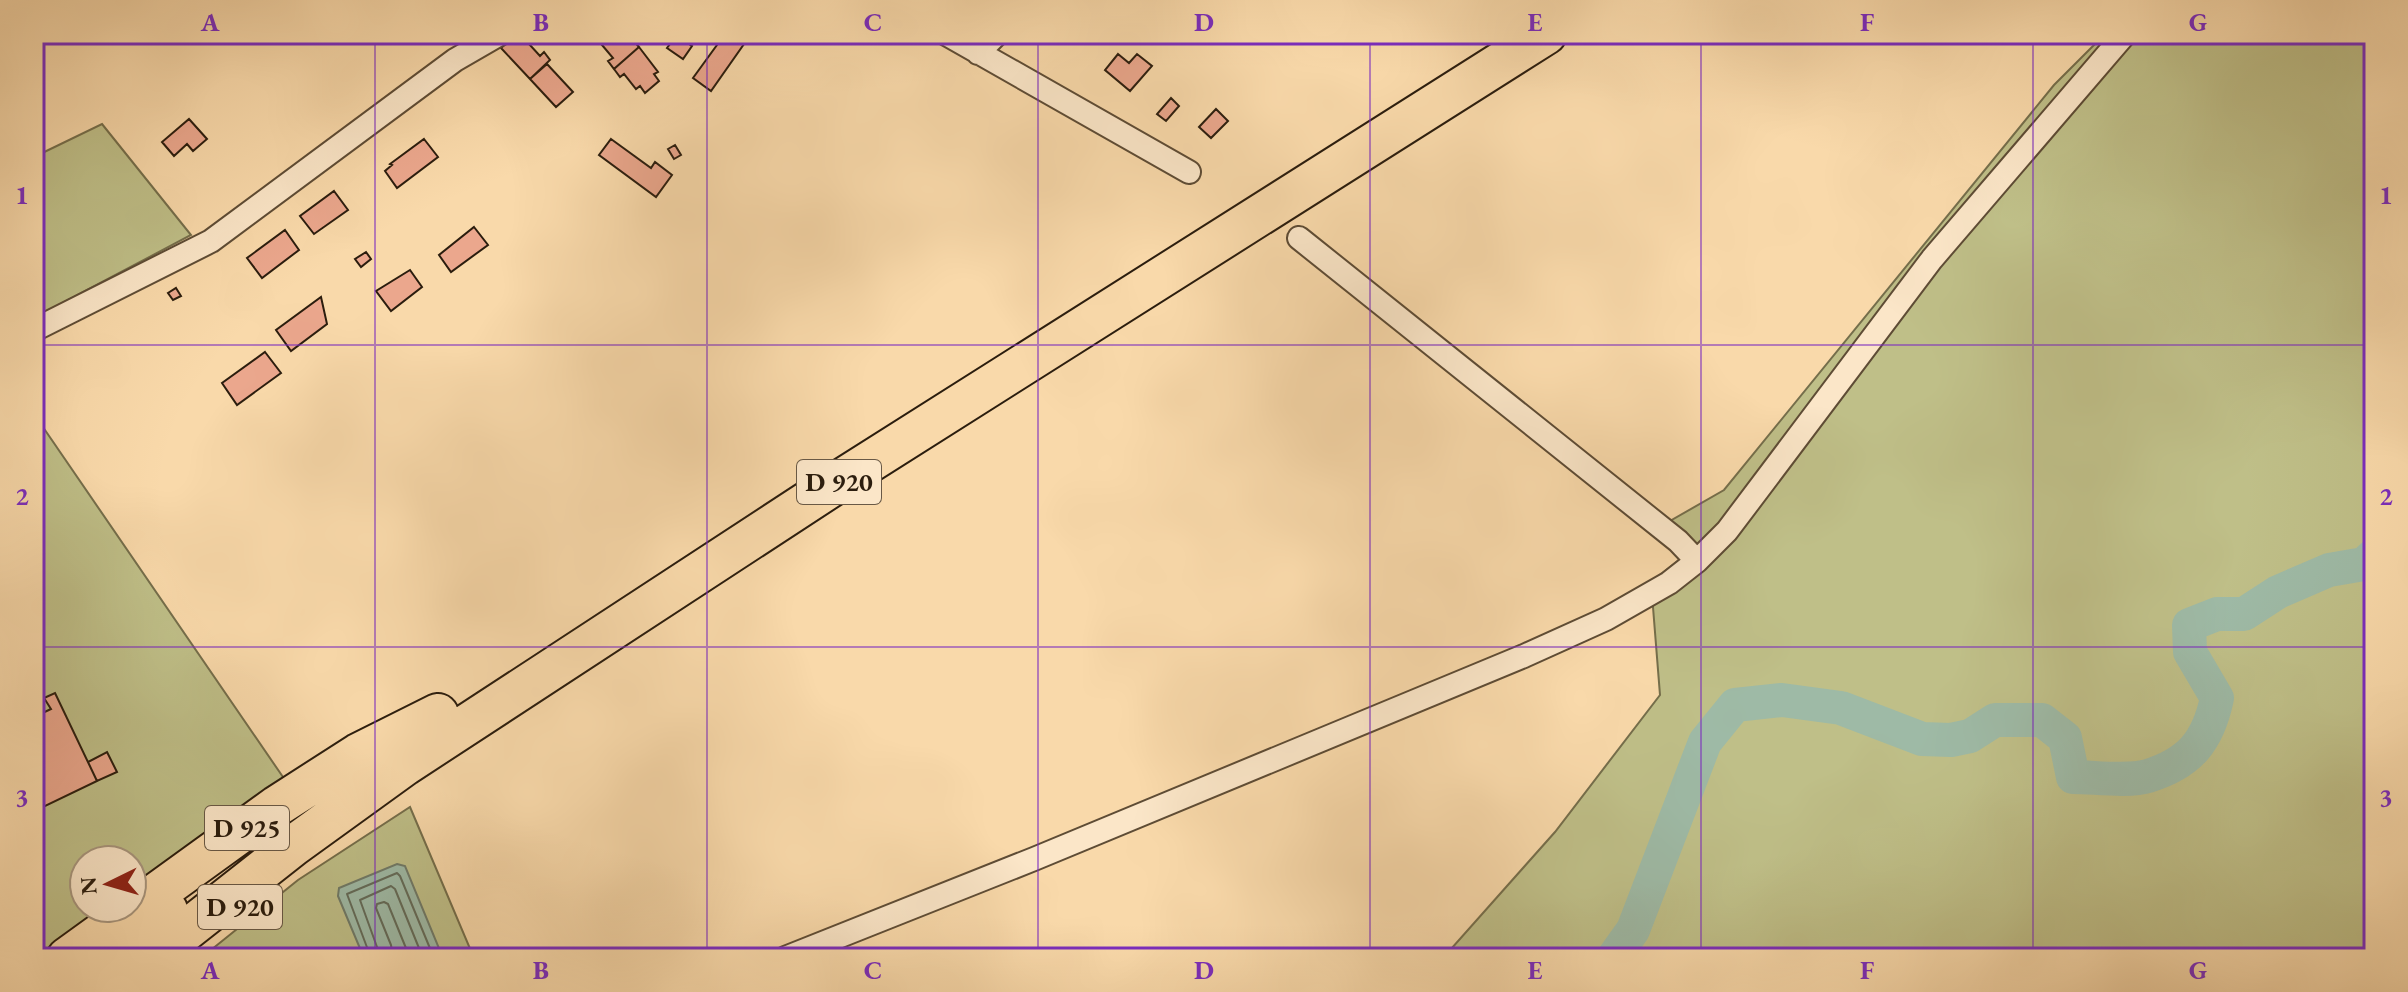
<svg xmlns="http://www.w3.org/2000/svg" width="2408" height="992" viewBox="0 0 2408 992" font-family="'EB Garamond',serif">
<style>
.green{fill:#bfbf88;stroke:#756e4b;stroke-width:2}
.water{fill:#9ebaa6;stroke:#707b69;stroke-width:2}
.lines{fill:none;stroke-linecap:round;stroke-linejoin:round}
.shore{stroke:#646c5a;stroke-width:2}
.river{stroke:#9ebaa6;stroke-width:34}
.building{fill:#eba78d;stroke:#2b1d0e;stroke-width:2}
.street-casing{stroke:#5e4c35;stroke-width:26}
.highway-casing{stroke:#2b1d0e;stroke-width:44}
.street{stroke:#fbe6c8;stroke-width:22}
.highway{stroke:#f9d9aa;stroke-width:40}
.grid{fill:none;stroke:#7b2cbf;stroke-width:2;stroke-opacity:0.55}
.labels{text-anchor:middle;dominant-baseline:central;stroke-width:7;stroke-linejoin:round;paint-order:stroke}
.shield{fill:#fbe6c8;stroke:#695946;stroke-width:2}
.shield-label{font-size:26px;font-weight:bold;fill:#2b1d0e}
.neatline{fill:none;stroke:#7b2cbf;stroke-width:3}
.grid-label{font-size:26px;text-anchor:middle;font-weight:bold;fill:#7b2cbf}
</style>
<rect width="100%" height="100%" fill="#f9d9aa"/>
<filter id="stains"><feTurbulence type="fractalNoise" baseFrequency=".0025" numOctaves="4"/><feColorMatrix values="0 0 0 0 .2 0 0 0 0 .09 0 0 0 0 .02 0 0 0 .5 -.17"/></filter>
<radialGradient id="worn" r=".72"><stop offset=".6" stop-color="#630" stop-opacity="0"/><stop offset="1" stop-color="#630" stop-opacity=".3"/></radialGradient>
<!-- green -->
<path class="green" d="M 2105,34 L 2374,34 L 2374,958 L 1443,958 L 1555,832 L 1660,695 L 1651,582 L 1694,548 L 1670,521 L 1724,490 L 2054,85 Z
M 102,124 L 191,235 L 34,318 L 34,157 Z
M 34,414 L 285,780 L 132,894 L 132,860 L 84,860 L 84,908 L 113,908 L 46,958 L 34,958 Z
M 410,807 L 474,958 L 201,958 L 298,880 Z"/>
<!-- water -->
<path class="water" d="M 397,864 L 405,866 L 443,958 L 364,958 L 338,896 L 339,888 Z"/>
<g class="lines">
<!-- shore -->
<path class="shore" d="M 371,958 L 347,894 L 397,873 L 400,876 L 434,958
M 381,958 L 360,900 L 391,886 L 395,889 L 423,958
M 393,958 L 391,945 L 376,908 L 377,904 L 384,902 L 388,904 L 410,958"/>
<!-- river -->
<path class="river" d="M 1613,958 L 1633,930 L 1705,742 L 1735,705 L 1782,700 L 1841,708 L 1922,739 L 1951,740 L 1970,736 L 1995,720 L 2042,720 L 2065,738 L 2073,777 C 2094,777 2129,782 2148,776 C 2190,763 2208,741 2217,698 L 2190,652 L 2189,625 L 2217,614 L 2244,614 L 2278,592 L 2329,570 L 2364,564 L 2374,555"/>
</g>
<!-- building -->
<path class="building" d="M 516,34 L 520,34 L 540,56 L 544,52 L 550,60 L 530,79 L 501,48 Z
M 603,34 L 628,34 L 639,47 L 614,69 L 608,61 L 613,58 L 597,39 Z
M 725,34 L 729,34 L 744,44 L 711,91 L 693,78 Z
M 676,36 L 692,46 L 683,59 L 667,48 Z
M 639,47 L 658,72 L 654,74 L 659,81 L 645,93 L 640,86 L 636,89 L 624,74 L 620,77 L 614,69 Z
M 1118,54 L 1129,63 L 1137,54 L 1152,66 L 1130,91 L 1105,70 Z
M 547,64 L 573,92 L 556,107 L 530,79 Z
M 1171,98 L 1179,106 L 1166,121 L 1157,114 Z
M 1216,109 L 1228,121 L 1211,138 L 1199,127 Z
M 189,119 L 207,139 L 193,151 L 187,144 L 174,156 L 162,142 Z
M 424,139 L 438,157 L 397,188 L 385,171 L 392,165 L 390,164 Z
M 611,139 L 651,168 L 655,162 L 672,175 L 656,197 L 599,155 Z
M 675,145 L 681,155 L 674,159 L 668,149 Z
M 334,191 L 348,210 L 314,234 L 300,216 Z
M 474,227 L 488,245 L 451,272 L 439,255 Z
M 285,230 L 299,250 L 262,278 L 247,258 Z
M 366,252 L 371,259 L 361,267 L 355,259 Z
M 410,270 L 422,287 L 391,311 L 376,291 Z
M 176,288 L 181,296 L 173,300 L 168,293 Z
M 321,297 L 327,324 L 291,351 L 276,330 Z
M 265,352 L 281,373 L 237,405 L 222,383 Z
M 55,693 L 97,781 L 41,808 L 34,794 L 34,717 L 51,709 L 44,698 Z
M 107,752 L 117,772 L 97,781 L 88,762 Z"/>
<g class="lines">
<defs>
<path id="street" d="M 946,34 L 1189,172
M 978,53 L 997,34
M 1299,238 L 1678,541 L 1697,561
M 34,330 L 211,241 L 455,60 L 500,34
M 785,958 L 1034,859 L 1524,656 L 1606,619 L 1669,583 L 1697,561 L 1727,531 L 1932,259 L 2125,34"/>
<path id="highway" d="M 67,958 L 277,806 L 358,754 L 438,714
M 109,958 L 167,910
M 151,958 L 293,846 L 405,765 L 841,480 L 1546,34"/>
</defs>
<!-- street casing -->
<use href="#street" class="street-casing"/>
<!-- highway casing -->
<use href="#highway" class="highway-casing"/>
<!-- street -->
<use href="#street" class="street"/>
<!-- highway -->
<use href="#highway" class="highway"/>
</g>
<!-- grid -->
<path class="grid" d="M 375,34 L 375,958M 707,34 L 707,958M 1038,34 L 1038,958M 1370,34 L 1370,958M 1701,34 L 1701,958M 2033,34 L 2033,958M 34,345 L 2374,345M 34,647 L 2374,647"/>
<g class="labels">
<!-- shield labels -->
<g class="shield">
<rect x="797" y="460" width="84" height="44" rx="6"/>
<rect x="205" y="806" width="84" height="44" rx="6"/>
<rect x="198" y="885" width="84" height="44" rx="6"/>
</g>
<g class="shield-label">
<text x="839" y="482">D 920</text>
<text x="247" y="828">D 925</text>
<text x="240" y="907">D 920</text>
</g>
</g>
<!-- margin -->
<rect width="2408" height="992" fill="none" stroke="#f9d9aa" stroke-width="88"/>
<!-- north arrow -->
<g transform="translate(108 884) rotate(265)"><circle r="38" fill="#fbe6c8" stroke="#a8967e" stroke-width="2"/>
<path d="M0-6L14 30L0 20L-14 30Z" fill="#8f2418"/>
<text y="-12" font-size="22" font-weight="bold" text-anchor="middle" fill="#2b1d0e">N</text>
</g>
<rect x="44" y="44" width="2320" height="904" class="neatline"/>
<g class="grid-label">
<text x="210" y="31">A</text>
<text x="541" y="31">B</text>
<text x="873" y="31">C</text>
<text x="1204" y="31">D</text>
<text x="1535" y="31">E</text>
<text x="1867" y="31">F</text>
<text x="2198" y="31">G</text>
<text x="22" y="204">1</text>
<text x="2386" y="204">1</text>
<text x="22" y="505">2</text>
<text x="2386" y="505">2</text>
<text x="22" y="806">3</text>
<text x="2386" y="806">3</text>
<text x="210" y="979">A</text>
<text x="541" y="979">B</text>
<text x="873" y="979">C</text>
<text x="1204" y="979">D</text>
<text x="1535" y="979">E</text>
<text x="1867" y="979">F</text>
<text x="2198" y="979">G</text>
</g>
<rect width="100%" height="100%" filter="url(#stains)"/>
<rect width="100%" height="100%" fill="url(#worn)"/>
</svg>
